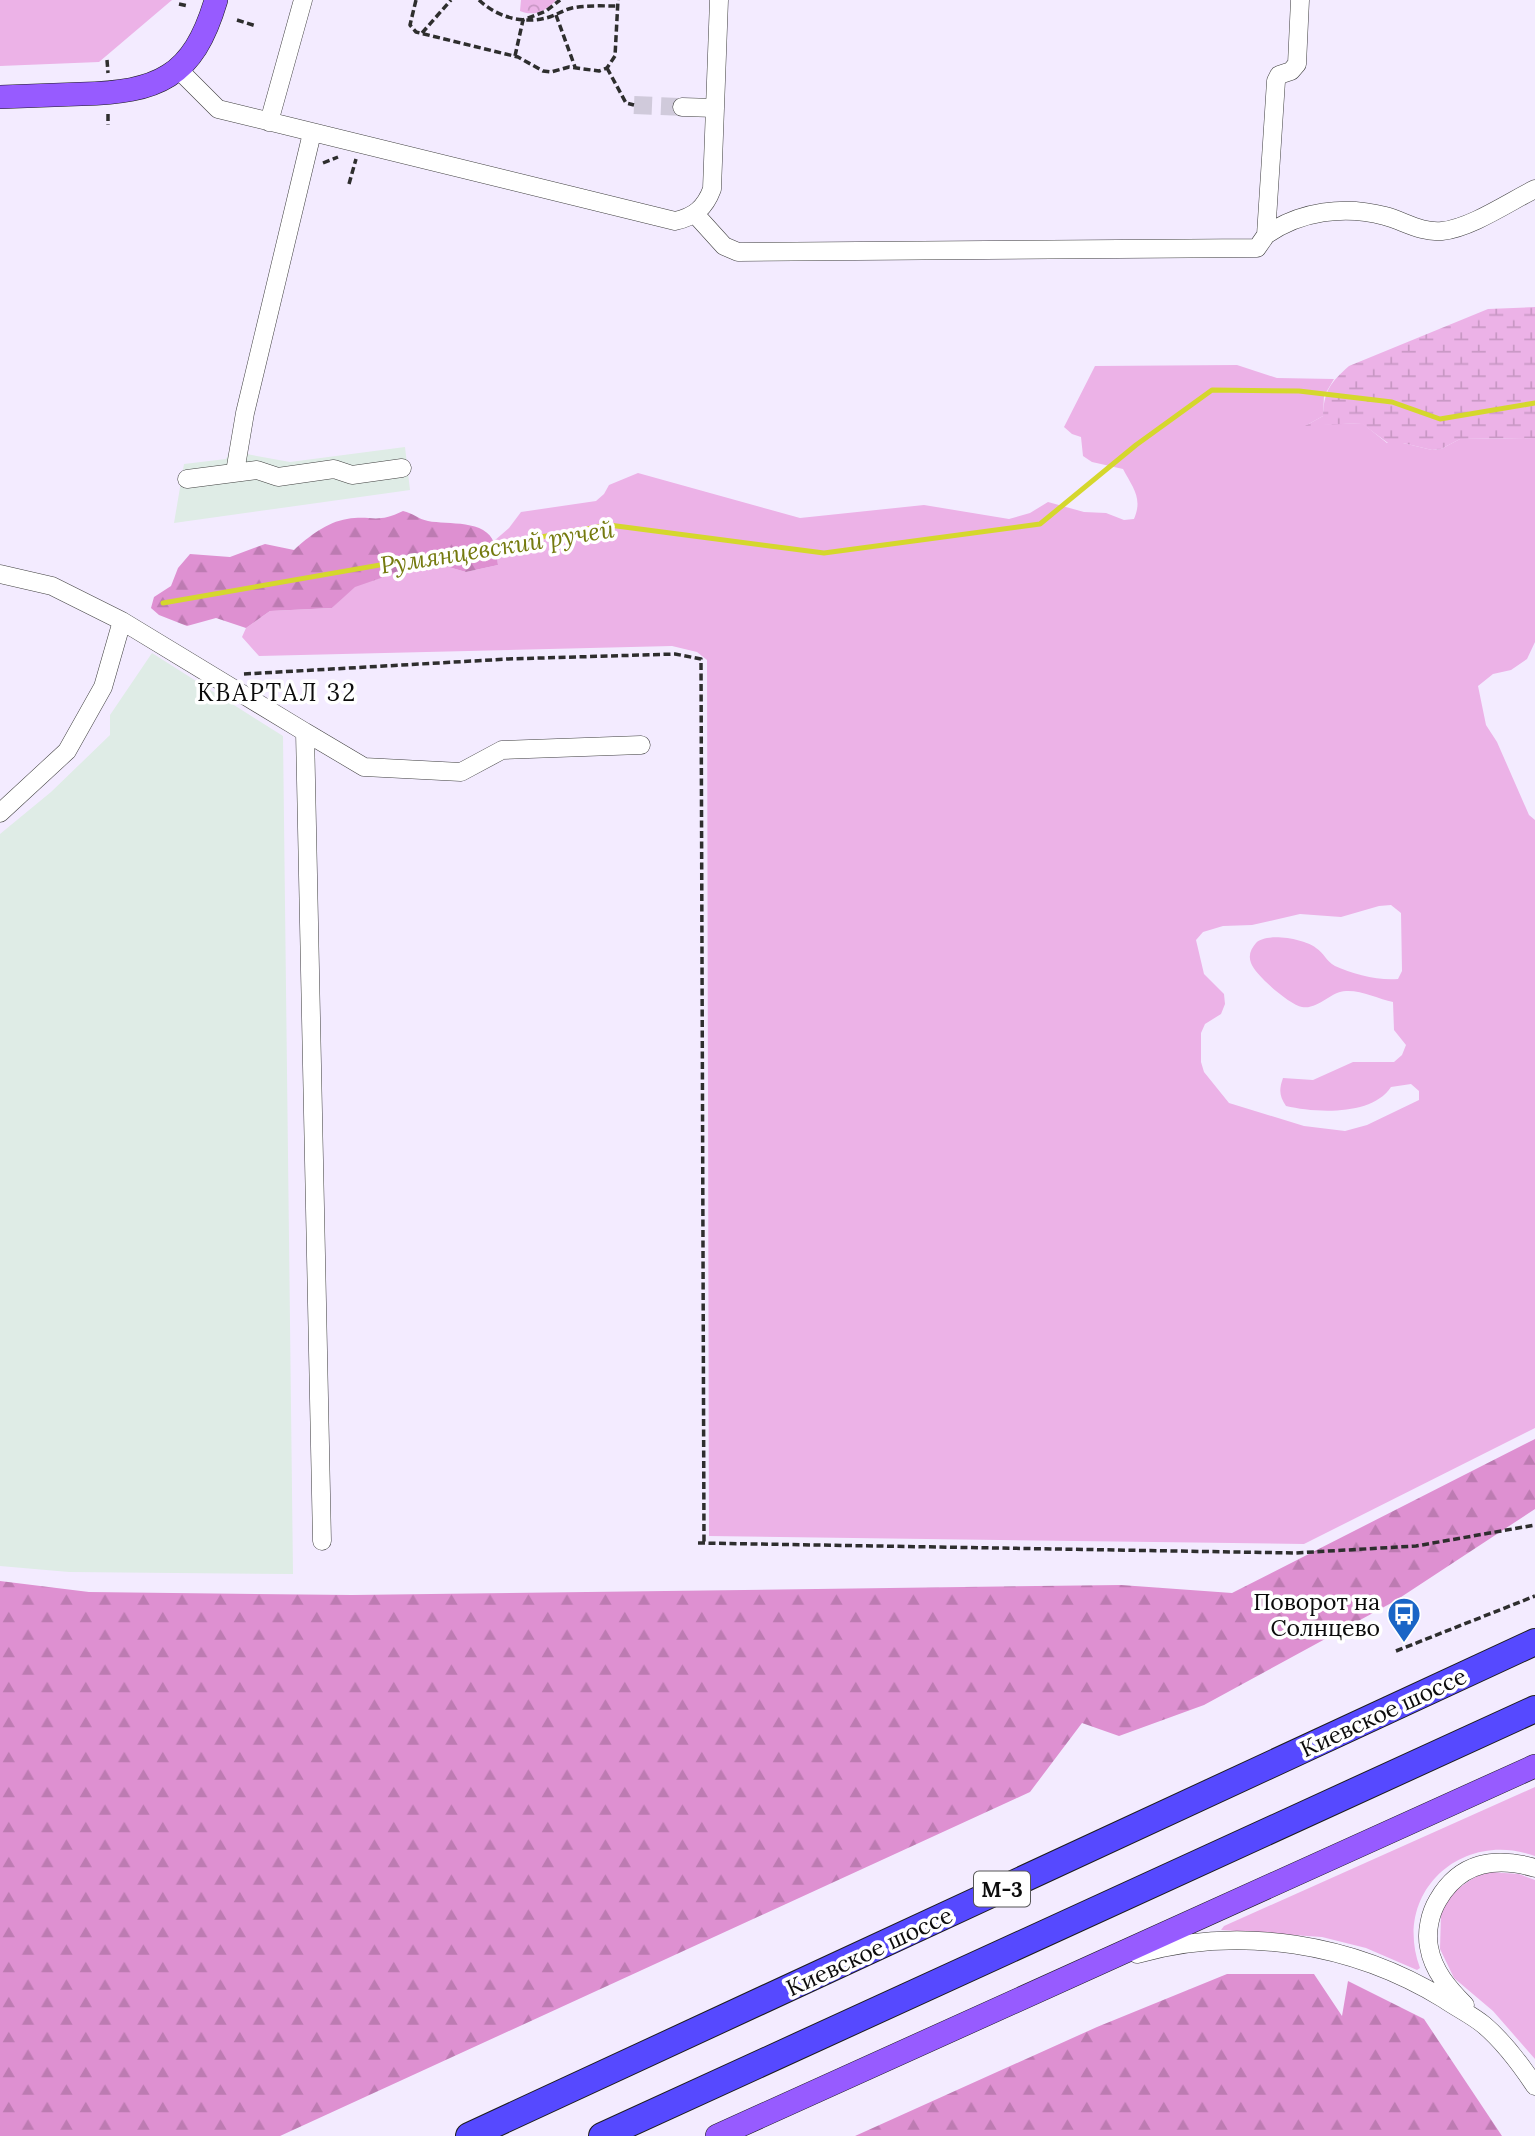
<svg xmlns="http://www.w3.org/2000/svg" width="1535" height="2136" viewBox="0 0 1535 2136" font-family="Lora,serif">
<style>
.industrial{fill:#dfece6}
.grass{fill:#ecb2e7;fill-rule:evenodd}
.forest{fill:url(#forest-firs)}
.wetland{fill:url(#wetland-marsh)}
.park{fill:url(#park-crowns)}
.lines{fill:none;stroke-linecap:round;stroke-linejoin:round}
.stream{stroke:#d5d72d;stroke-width:5}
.minor-tunnel{stroke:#d0cadb;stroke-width:18;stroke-dasharray:18 9;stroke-linecap:butt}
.minor-casing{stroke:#3f3f3f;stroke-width:19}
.major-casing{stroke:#1d1d1d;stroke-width:24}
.highway-casing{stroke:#1d1d1d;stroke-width:28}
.path{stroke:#2e2e2e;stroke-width:3.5;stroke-dasharray:7 3.5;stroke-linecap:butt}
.minor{stroke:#fff;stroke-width:18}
.major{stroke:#975bff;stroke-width:23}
.highway{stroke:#5649ff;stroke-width:26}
.labels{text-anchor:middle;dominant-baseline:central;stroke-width:7;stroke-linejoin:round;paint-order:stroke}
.shield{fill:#fff;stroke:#555;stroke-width:2}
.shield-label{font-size:21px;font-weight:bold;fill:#0c0c0c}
.poi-label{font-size:23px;fill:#0c0c0c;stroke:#fff;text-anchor:end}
.street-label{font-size:23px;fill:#0c0c0c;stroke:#fff}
.water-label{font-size:24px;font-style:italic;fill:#747a0e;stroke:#fff}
.neighbourhood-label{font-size:24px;letter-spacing:2px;fill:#0c0c0c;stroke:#fff}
</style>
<defs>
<pattern id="forest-firs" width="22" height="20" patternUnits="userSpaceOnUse" patternTransform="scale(1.75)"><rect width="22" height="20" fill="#de90d1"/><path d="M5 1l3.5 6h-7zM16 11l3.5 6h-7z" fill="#bd7bb2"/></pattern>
<pattern id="wetland-marsh" width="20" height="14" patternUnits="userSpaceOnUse" patternTransform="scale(1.75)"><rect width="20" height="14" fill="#ecb2e7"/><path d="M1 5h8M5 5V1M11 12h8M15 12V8" fill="none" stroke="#c998c5"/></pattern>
<pattern id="park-crowns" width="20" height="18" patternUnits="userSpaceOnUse" patternTransform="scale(1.75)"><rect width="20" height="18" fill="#ecb2e7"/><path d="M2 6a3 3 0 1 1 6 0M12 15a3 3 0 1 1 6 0" fill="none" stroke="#c998c5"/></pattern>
</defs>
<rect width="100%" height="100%" fill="#f3ebff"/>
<!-- industrial -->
<path class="industrial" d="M 405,447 L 410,490 L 174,523 L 184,464 L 226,459 L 230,451 L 290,462 Z
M 152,653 L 283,736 L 293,1574 L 69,1572 L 0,1566 L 0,834 L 51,792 L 110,735 L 110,715 Z"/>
<!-- grass -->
<path class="grass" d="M 0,0 L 172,0 L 99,62 L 0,66 Z
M 1237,365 L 1277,378 L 1334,379 L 1324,396 L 1323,416 L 1307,425 L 1362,423 L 1387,443 L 1403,443 L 1432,450 L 1441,449 L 1460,439 L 1535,438 L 1535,642 L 1527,659 L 1511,670 L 1493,674 L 1478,686 L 1486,725 L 1497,742 L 1529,815 L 1535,820 L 1535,1428 L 1304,1544 L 709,1536 L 707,660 L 697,652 L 672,646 L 259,656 L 242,637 L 246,628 L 270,611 L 332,608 L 355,586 L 404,570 L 445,566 L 466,572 L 498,565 L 494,541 L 509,528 L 521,512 L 596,501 L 604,494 L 609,485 L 638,473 L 800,518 L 924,505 L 1009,519 L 1030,513 L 1048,502 L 1084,512 L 1106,513 L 1124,520 L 1134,519 C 1143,498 1133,488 1123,469 L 1092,462 L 1083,456 L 1081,437 L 1072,434 L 1064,427 L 1095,366 ZM 1391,905 L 1401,913 L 1402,971 L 1398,979 C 1379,981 1352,974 1335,966 C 1326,961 1324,953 1316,948 C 1305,939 1266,932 1256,943 C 1251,949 1248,955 1251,963 C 1255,975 1290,1005 1302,1007 C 1318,1010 1331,991 1346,991 C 1361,990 1379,999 1393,1002 L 1394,1030 L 1406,1045 L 1402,1055 L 1394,1062 L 1353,1062 L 1313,1080 L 1283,1078 C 1279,1089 1279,1096 1286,1106 C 1316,1113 1372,1116 1391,1087 L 1411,1084 L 1419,1091 L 1419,1100 L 1367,1125 L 1345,1131 L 1304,1126 L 1229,1103 L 1204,1072 L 1201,1062 L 1201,1033 L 1205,1024 L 1221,1014 L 1225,1004 L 1224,994 L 1204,974 L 1196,940 L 1203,932 L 1223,926 L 1252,925 L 1300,914 L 1341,917 L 1379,906 Z
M 1535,1787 L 1535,1856 C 1461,1829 1392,1893 1420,1968 L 1417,1970 L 1366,1948 L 1322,1937 L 1221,1930 L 1224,1926 Z
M 1490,1872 L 1519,1874 L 1535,1880 L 1535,2059 L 1493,2011 L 1454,1978 L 1440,1949 L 1441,1913 L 1451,1893 L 1475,1877 Z"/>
<!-- forest -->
<path class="forest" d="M 403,511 C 413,513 418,519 428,521 C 448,525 486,519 494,543 C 496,550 497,558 498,565 L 466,572 L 445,566 L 404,570 L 355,587 L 332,608 L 270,611 L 246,628 L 216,618 L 187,626 L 159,615 L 151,608 L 154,597 L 171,586 L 178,568 L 190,554 L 230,557 L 265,544 L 294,550 C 308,537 327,522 347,519 C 372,515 377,524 403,511 Z
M 1535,1439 L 1535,1509 L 1395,1601 L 1204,1705 L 1119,1736 L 1082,1723 L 1030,1792 L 280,2136 L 0,2136 L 0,1581 L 89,1592 L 352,1595 L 1121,1585 L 1232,1593 Z
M 1227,1974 L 1314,1974 L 1342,2016 L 1348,1981 L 1424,2019 L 1502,2136 L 855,2136 L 1097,2027 Z"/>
<!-- wetland -->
<path class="wetland" d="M 1535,307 L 1535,438 L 1460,439 L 1441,449 L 1432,450 L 1403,443 L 1388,443 L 1361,423 L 1305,426 L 1323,416 C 1324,391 1330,383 1349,366 L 1488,309 Z"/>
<!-- park -->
<path class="park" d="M 521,0 L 556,0 C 547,11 533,17 520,11 Z"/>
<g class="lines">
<!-- stream -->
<path class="stream" d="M 163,603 L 609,525 L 824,553 L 1040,524 L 1136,445 L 1212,390 L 1299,391 L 1392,402 L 1440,419 L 1535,403"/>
<!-- minor-tunnel -->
<path class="minor-tunnel" d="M 634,105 L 682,107"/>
<defs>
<path id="minor" d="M 178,69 L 218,109 L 675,221 C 694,217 705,208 712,189 L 719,0
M 682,107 L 715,108
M 269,122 L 303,0
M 695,214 L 724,246 L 738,252 L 1257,248 L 1266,235 L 1276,81 L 1279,75 L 1291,71 L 1297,64 L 1300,0
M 1266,235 C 1300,211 1345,205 1385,216 C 1404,221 1421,233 1442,231 C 1471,228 1509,202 1535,189
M 235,472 L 245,413 L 312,133
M 187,479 L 257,470 L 278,477 L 334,469 L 352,475 L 402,468
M 0,574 L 52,586 L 122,621 L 305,732 L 322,1541
M 305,732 L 364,767 L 461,772 L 502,750 L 641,745
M 0,813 L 67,751 L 103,687 L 122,621
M 1137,1954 C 1240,1925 1353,1943 1444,1999 C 1457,2008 1472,2015 1484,2025 C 1504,2042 1521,2065 1535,2086
M 1465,2005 C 1449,1989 1433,1971 1429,1947 C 1426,1932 1430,1913 1438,1900 C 1460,1862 1495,1856 1535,1868"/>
<path id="major" d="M 0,97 C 27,96 54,95 81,94 C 158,92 193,78 216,0
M 717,2136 L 1535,1766"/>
<path id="highway" d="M 469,2136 L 1535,1642
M 602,2136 L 1535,1709"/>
</defs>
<!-- minor casing -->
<use href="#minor" class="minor-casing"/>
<!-- major casing -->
<use href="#major" class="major-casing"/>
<!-- highway casing -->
<use href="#highway" class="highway-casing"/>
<!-- path -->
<path class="path" d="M 416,0 L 410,25 L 416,32 L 518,57 L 543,71 L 551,72 L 569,67 L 599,71 L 607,68 L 615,56 L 618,0
M 479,0 C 497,17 522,24 546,18 C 555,16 563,10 572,8 C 587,5 603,6 617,6
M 179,4 L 188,6
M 556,15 L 575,67
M 237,20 L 256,26
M 422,33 L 451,0
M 515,56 L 523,20 L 546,11 L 560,0
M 107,60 L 108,73
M 607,68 L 626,103 L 634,105
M 108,114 L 108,125
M 323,163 L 338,157
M 349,184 L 356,159
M 244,674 L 508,659 L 675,654 L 701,659 L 704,1543
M 698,1543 L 1295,1553 L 1416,1546 L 1535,1525
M 1396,1651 L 1535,1596"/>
<!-- minor -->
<use href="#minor" class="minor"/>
<!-- major -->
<use href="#major" class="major"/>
<!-- highway -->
<use href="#highway" class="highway"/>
</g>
<!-- icons -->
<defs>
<symbol id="bus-pin" viewBox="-11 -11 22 30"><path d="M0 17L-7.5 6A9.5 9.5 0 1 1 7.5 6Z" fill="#1a65c6" stroke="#fff"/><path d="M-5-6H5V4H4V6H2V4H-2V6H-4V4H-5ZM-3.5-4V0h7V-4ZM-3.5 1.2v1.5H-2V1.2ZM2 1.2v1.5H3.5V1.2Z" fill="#fff"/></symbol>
</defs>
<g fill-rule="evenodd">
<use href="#bus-pin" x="1385" y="1595" width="38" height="52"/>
</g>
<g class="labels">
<!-- shield labels -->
<rect class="shield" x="974" y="1871.5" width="56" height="35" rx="5"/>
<g class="shield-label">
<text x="1002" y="1889">М-3</text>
</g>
<!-- poi labels -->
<g class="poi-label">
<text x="1380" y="1601">Поворот на<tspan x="1380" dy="26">Солнцево</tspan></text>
</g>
<!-- street labels -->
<g class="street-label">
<text transform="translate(1383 1712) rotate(-25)">Киевское шоссе</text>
<text transform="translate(869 1951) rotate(-25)">Киевское шоссе</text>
</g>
<!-- water labels -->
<g class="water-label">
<text transform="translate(497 547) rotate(-9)">Румянцевский ручей</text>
</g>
<!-- neighbourhood labels -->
<g class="neighbourhood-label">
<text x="277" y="692">КВАРТАЛ 32</text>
</g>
</g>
</svg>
